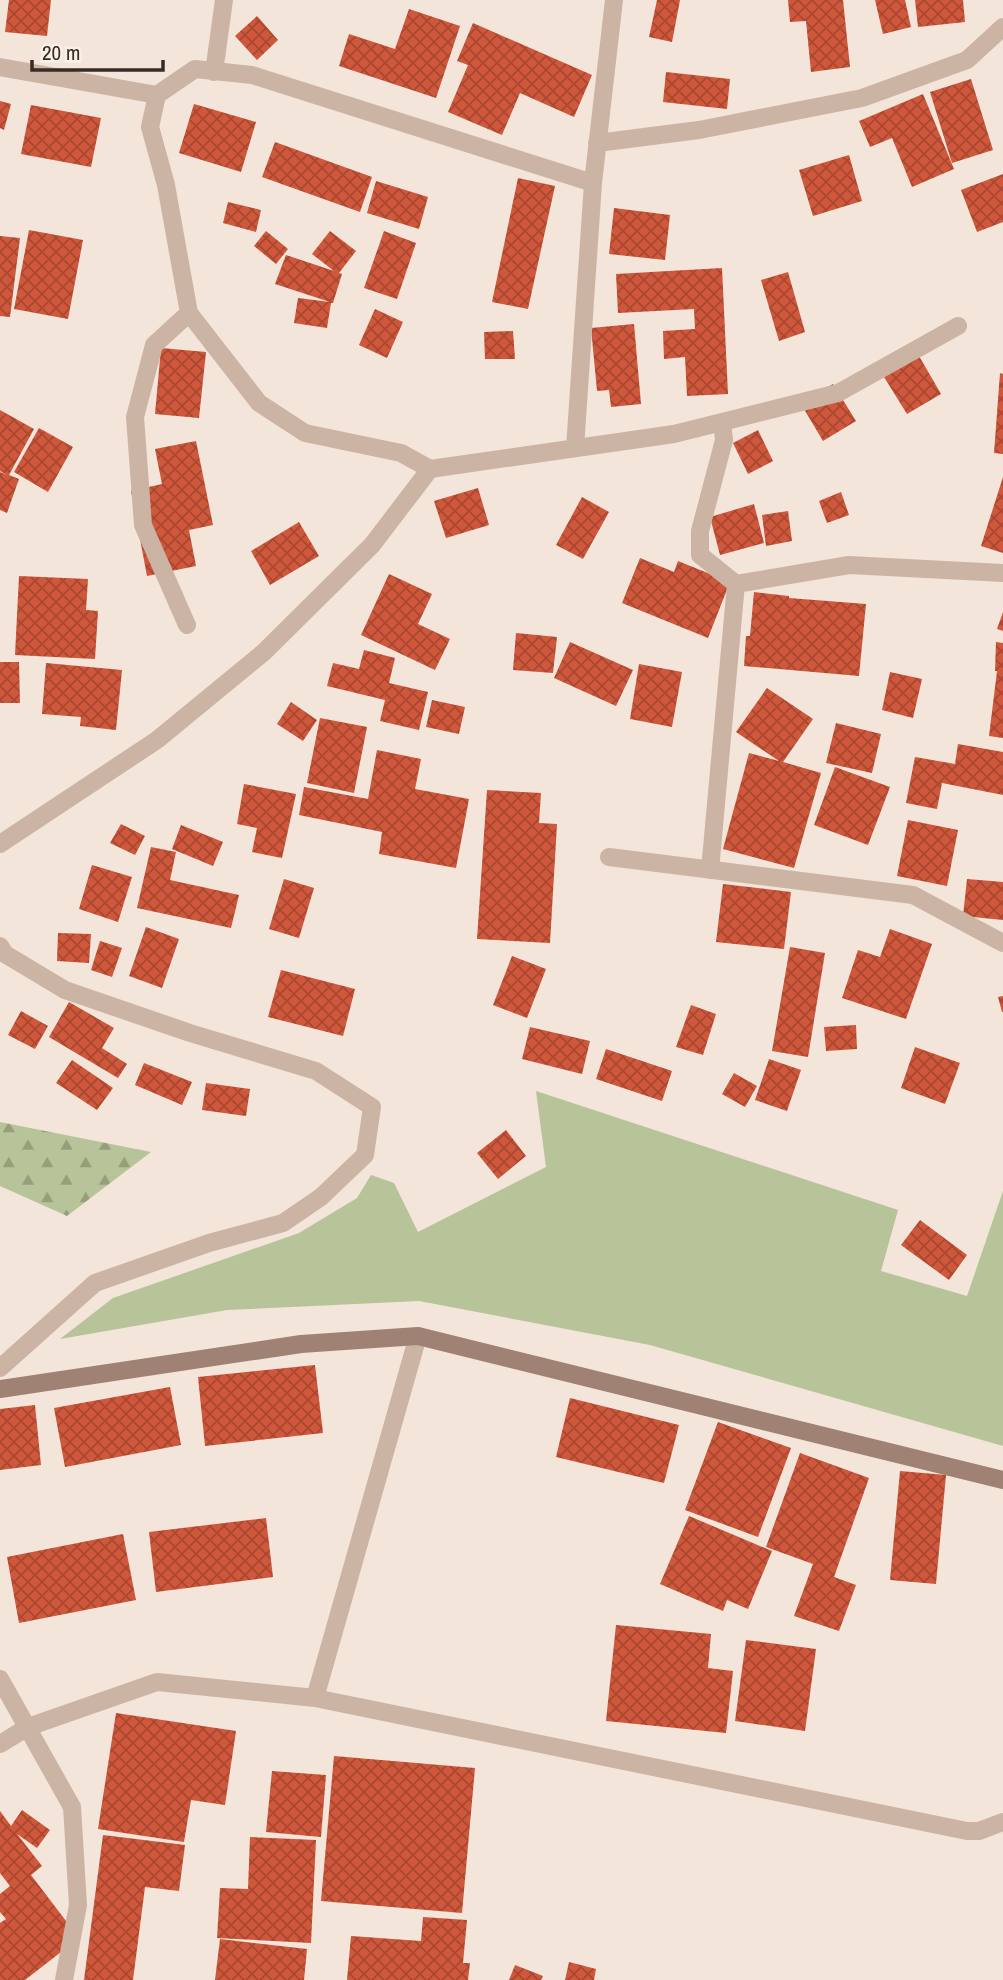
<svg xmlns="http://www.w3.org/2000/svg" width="1003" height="1980" viewBox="0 0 1003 1980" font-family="'Archivo Narrow',sans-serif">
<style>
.green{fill:#b7c398}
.forest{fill:url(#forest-firs)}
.building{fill:url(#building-cross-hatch)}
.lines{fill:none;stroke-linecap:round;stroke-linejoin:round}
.street{stroke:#ccb4a4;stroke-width:18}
.secondary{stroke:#a08275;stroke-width:18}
</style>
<defs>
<pattern id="forest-firs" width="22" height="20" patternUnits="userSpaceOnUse" patternTransform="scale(1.75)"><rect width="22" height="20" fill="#b7c398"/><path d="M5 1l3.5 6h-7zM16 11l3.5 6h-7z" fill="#969f7c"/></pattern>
<pattern id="building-cross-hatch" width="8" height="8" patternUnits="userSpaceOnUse" patternTransform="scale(1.75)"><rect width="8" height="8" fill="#cf573b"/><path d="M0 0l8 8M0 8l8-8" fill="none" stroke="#a94831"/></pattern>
</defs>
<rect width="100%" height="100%" fill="#f3e5d9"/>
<!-- green -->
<path class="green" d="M 536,1091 L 898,1210 L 881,1271 L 967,1296 L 1003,1191 L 1003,1446 L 650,1345 L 419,1301 L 227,1310 L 60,1339 L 113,1298 L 299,1233 L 357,1198 L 371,1175 L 394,1183 L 418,1232 L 546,1167 Z"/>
<!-- forest -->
<path class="forest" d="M 0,1122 L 151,1152 L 67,1216 L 0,1186 Z"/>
<!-- building -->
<path class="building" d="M 9,0 L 51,0 L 47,36 L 5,32 Z
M 657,0 L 680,0 L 672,42 L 649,37 Z
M 788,0 L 843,0 L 850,67 L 811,72 L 806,21 L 790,22 Z
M 875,0 L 905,0 L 911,27 L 883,34 Z
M 915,0 L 963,0 L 965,22 L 918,27 Z
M 409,9 L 460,26 L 436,98 L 339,66 L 349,34 L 395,49 Z
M 257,16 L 278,40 L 257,60 L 235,36 Z
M 473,23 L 592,75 L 574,117 L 520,93 L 502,135 L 448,112 L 468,65 L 457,61 Z
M 666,72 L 730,79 L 727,109 L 663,102 Z
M 971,79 L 993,150 L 952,163 L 930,92 Z
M 923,94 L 954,169 L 912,187 L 892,138 L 870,147 L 859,121 Z
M 0,101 L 11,104 L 4,130 L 0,128 Z
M 194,104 L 256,122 L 241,172 L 179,153 Z
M 31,105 L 101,118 L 91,167 L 21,154 Z
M 275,142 L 372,177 L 360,212 L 262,177 Z
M 849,155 L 862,201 L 813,216 L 799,170 Z
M 1003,174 L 1003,222 L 977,232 L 961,190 Z
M 518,178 L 555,186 L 528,309 L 492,302 Z
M 376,181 L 428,197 L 419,229 L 367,213 Z
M 228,202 L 261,210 L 256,232 L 223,223 Z
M 614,208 L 670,215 L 665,260 L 609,254 Z
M 29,230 L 83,240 L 68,319 L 14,309 Z
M 266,231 L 288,249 L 276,264 L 254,246 Z
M 330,231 L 356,251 L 339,273 L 342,274 L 333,303 L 331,303 L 327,328 L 294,323 L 298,298 L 330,302 L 275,284 L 286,255 L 334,271 L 312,254 Z
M 384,231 L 416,243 L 397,299 L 364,288 Z
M 0,236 L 20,238 L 10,317 L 0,316 Z
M 722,268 L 728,394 L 687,396 L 685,357 L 664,359 L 663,331 L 695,329 L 694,309 L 618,313 L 616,274 Z
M 788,272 L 805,332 L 779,341 L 761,280 Z
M 375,309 L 403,322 L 387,358 L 359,345 Z
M 634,324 L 641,404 L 611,407 L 609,390 L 597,391 L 591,328 Z
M 513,331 L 515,359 L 485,359 L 484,332 Z
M 161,348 L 206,352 L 199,418 L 155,414 Z
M 919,356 L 941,394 L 907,414 L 884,377 Z
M 1000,373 L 1003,374 L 1003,454 L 994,453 Z
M 833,384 L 856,421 L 823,441 L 801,404 Z
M 0,410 L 34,429 L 9,475 L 19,479 L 7,513 L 0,510 L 0,472 L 7,475 L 0,471 Z
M 39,428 L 73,447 L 48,492 L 14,472 Z
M 758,430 L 773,461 L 748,474 L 733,443 Z
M 196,441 L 213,525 L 189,530 L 196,566 L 147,576 L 131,491 L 162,484 L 155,449 Z
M 1003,477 L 1003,553 L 981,546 Z
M 478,488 L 489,525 L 446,538 L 434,501 Z
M 841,492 L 849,515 L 827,523 L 819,501 Z
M 582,497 L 609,512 L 583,559 L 556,545 Z
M 754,504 L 764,543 L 720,555 L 710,517 Z
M 788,511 L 792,541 L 766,546 L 762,515 Z
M 299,522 L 319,556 L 270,585 L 251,551 Z
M 640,558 L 674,572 L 678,561 L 730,582 L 708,638 L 622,603 Z
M 389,574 L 432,594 L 418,624 L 450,639 L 435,670 L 361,635 Z
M 19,576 L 88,579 L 86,610 L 98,611 L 95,659 L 15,655 Z
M 754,592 L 789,596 L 789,598 L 866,604 L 859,676 L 744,666 L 746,636 L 750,636 Z
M 1003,612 L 1003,631 L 997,629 Z
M 516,633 L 557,637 L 553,673 L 513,670 Z
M 570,642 L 633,670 L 616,706 L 554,678 Z
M 996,642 L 1003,643 L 1003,738 L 989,736 L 997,671 L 995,671 Z
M 364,650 L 395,658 L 389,683 L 428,692 L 419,730 L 380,721 L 385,700 L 327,686 L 333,663 L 359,669 Z
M 0,662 L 19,662 L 20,703 L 0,703 Z
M 46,663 L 122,670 L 116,730 L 80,726 L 81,717 L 42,714 Z
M 639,664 L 682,672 L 672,727 L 630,719 Z
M 890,672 L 922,679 L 913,718 L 882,710 Z
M 767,688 L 813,719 L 783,762 L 821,773 L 794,868 L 723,849 L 749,753 L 779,761 L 736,732 Z
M 432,700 L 465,707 L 459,734 L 426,727 Z
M 291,702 L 317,720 L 303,741 L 277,724 Z
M 320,718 L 367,727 L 354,793 L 307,783 Z
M 836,723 L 881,734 L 872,773 L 826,763 Z
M 958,744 L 1003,752 L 1003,795 L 942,783 L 937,809 L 906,803 L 915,757 L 955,764 Z
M 377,750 L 421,759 L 415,789 L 469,799 L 456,868 L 379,854 L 382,832 L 299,815 L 304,787 L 368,799 Z
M 835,767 L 890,787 L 868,845 L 814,825 Z
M 244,784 L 296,794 L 282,858 L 252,852 L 257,828 L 237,824 Z
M 487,790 L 541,793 L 539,823 L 557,824 L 550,943 L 477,939 Z
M 908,820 L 958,830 L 947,886 L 897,876 Z
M 121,824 L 145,836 L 135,855 L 110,843 Z
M 181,825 L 223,842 L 213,866 L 172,849 Z
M 151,847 L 176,852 L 170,880 L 239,895 L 231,928 L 137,908 Z
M 92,865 L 132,877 L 118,922 L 79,909 Z
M 284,879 L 314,888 L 299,938 L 269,929 Z
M 967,879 L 1003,882 L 1003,920 L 963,916 Z
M 723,884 L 791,892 L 784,949 L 716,942 Z
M 146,927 L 179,939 L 162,988 L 129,976 Z
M 890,929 L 932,944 L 906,1019 L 842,998 L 858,950 L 880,957 Z
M 58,933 L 91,934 L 89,963 L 57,961 Z
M 100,941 L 122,948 L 112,977 L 91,970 Z
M 790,947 L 825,953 L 808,1057 L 772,1051 Z
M 512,956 L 546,969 L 527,1018 L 493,1005 Z
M 281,970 L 355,989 L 343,1036 L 268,1017 Z
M 1003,996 L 1003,1012 L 1002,1012 L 998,997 Z
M 69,1002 L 114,1028 L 102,1048 L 127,1064 L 118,1078 L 49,1037 Z
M 691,1005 L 716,1014 L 703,1055 L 676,1047 Z
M 21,1011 L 48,1026 L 35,1049 L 8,1035 Z
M 856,1025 L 857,1049 L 826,1051 L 824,1027 Z
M 530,1027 L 590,1041 L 582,1074 L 522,1059 Z
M 915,1047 L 960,1063 L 945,1104 L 901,1088 Z
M 606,1049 L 672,1071 L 662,1101 L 596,1079 Z
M 769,1059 L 801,1070 L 787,1111 L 755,1100 Z
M 72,1060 L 113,1088 L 97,1110 L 56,1083 Z
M 144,1063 L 192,1082 L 182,1105 L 135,1085 Z
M 734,1073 L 757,1086 L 745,1107 L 722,1094 Z
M 206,1083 L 250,1089 L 246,1116 L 202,1110 Z
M 506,1130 L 526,1156 L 498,1179 L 477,1153 Z
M 920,1220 L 967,1255 L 949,1280 L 901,1245 Z
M 315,1365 L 323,1433 L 205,1446 L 198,1377 Z
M 170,1387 L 181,1445 L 65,1467 L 54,1408 Z
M 570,1398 L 679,1425 L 664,1483 L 556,1457 Z
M 35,1405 L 41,1465 L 0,1470 L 0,1409 Z
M 718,1422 L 791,1448 L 758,1537 L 685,1510 Z
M 800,1453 L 869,1478 L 834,1577 L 856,1585 L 839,1631 L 794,1616 L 813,1564 L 766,1547 Z
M 900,1471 L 946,1475 L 936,1584 L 890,1580 Z
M 689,1516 L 772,1551 L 748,1609 L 727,1600 L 723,1611 L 660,1584 Z
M 266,1518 L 273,1577 L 156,1592 L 149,1532 Z
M 123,1534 L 136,1600 L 19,1623 L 7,1557 Z
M 616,1625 L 711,1634 L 708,1668 L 733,1671 L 726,1733 L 606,1721 Z
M 746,1640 L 816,1649 L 805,1731 L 735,1721 Z
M 116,1713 L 236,1731 L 225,1805 L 191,1800 L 184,1842 L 98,1829 Z
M 334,1756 L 475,1768 L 462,1913 L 321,1901 Z
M 272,1771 L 326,1775 L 321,1837 L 266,1832 Z
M 22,1810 L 50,1830 L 37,1848 L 17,1834 L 42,1866 L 31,1875 L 79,1938 L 25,1980 L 0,1980 L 0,1923 L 6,1919 L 0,1912 L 0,1894 L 10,1886 L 0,1873 L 0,1811 L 11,1826 Z
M 103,1835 L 185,1845 L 179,1891 L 145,1887 L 133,1980 L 84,1980 Z
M 250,1837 L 316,1840 L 311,1943 L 217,1938 L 220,1888 L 248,1889 Z
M 423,1917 L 467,1920 L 463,1963 L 470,1963 L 468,1980 L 347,1980 L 351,1936 L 421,1941 Z
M 220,1939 L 307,1949 L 304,1980 L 215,1980 Z
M 569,1962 L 596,1969 L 594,1980 L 565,1980 Z
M 515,1965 L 543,1976 L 541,1980 L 509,1980 Z"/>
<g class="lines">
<!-- street -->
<path class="street" d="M 0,67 L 157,95
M 214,72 L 224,0
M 597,143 L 699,130 L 862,98 L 967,60 L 1003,27
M 593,183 L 252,75 L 195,69 L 157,95 L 150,127 L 166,185 L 189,313 L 259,403 L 305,433 L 401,453 L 430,469 L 674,434 L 838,393 L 958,326
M 575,448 L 593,183 L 614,0
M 736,584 L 849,565 L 1003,573
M 187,625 L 143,525 L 135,417 L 154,345 L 189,313
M 0,844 L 157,740 L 264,652 L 372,545 L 430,469
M 609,857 L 913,895 L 1003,943
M 710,870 L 736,584 L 700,555 L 700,531 L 724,440 L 722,422
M 0,946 L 5,954 L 65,990 L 190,1033 L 316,1071 L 372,1107 L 365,1155 L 321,1197 L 283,1223 L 209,1243 L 95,1283 L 0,1368
M 0,1679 L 72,1807 L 78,1905 L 64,1980
M 315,1698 L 418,1336
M 0,1744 L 28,1727 L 157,1682 L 315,1698 L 967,1831 L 979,1831 L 1003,1822"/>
<!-- secondary -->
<path class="secondary" d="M 0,1389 L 301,1344 L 418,1336 L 1003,1480"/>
</g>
<!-- scale -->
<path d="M32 60v10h131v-10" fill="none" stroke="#372b26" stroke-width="3.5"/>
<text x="42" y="60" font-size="21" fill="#372b26" stroke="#fbf0e6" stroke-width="5" paint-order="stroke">20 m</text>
</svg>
